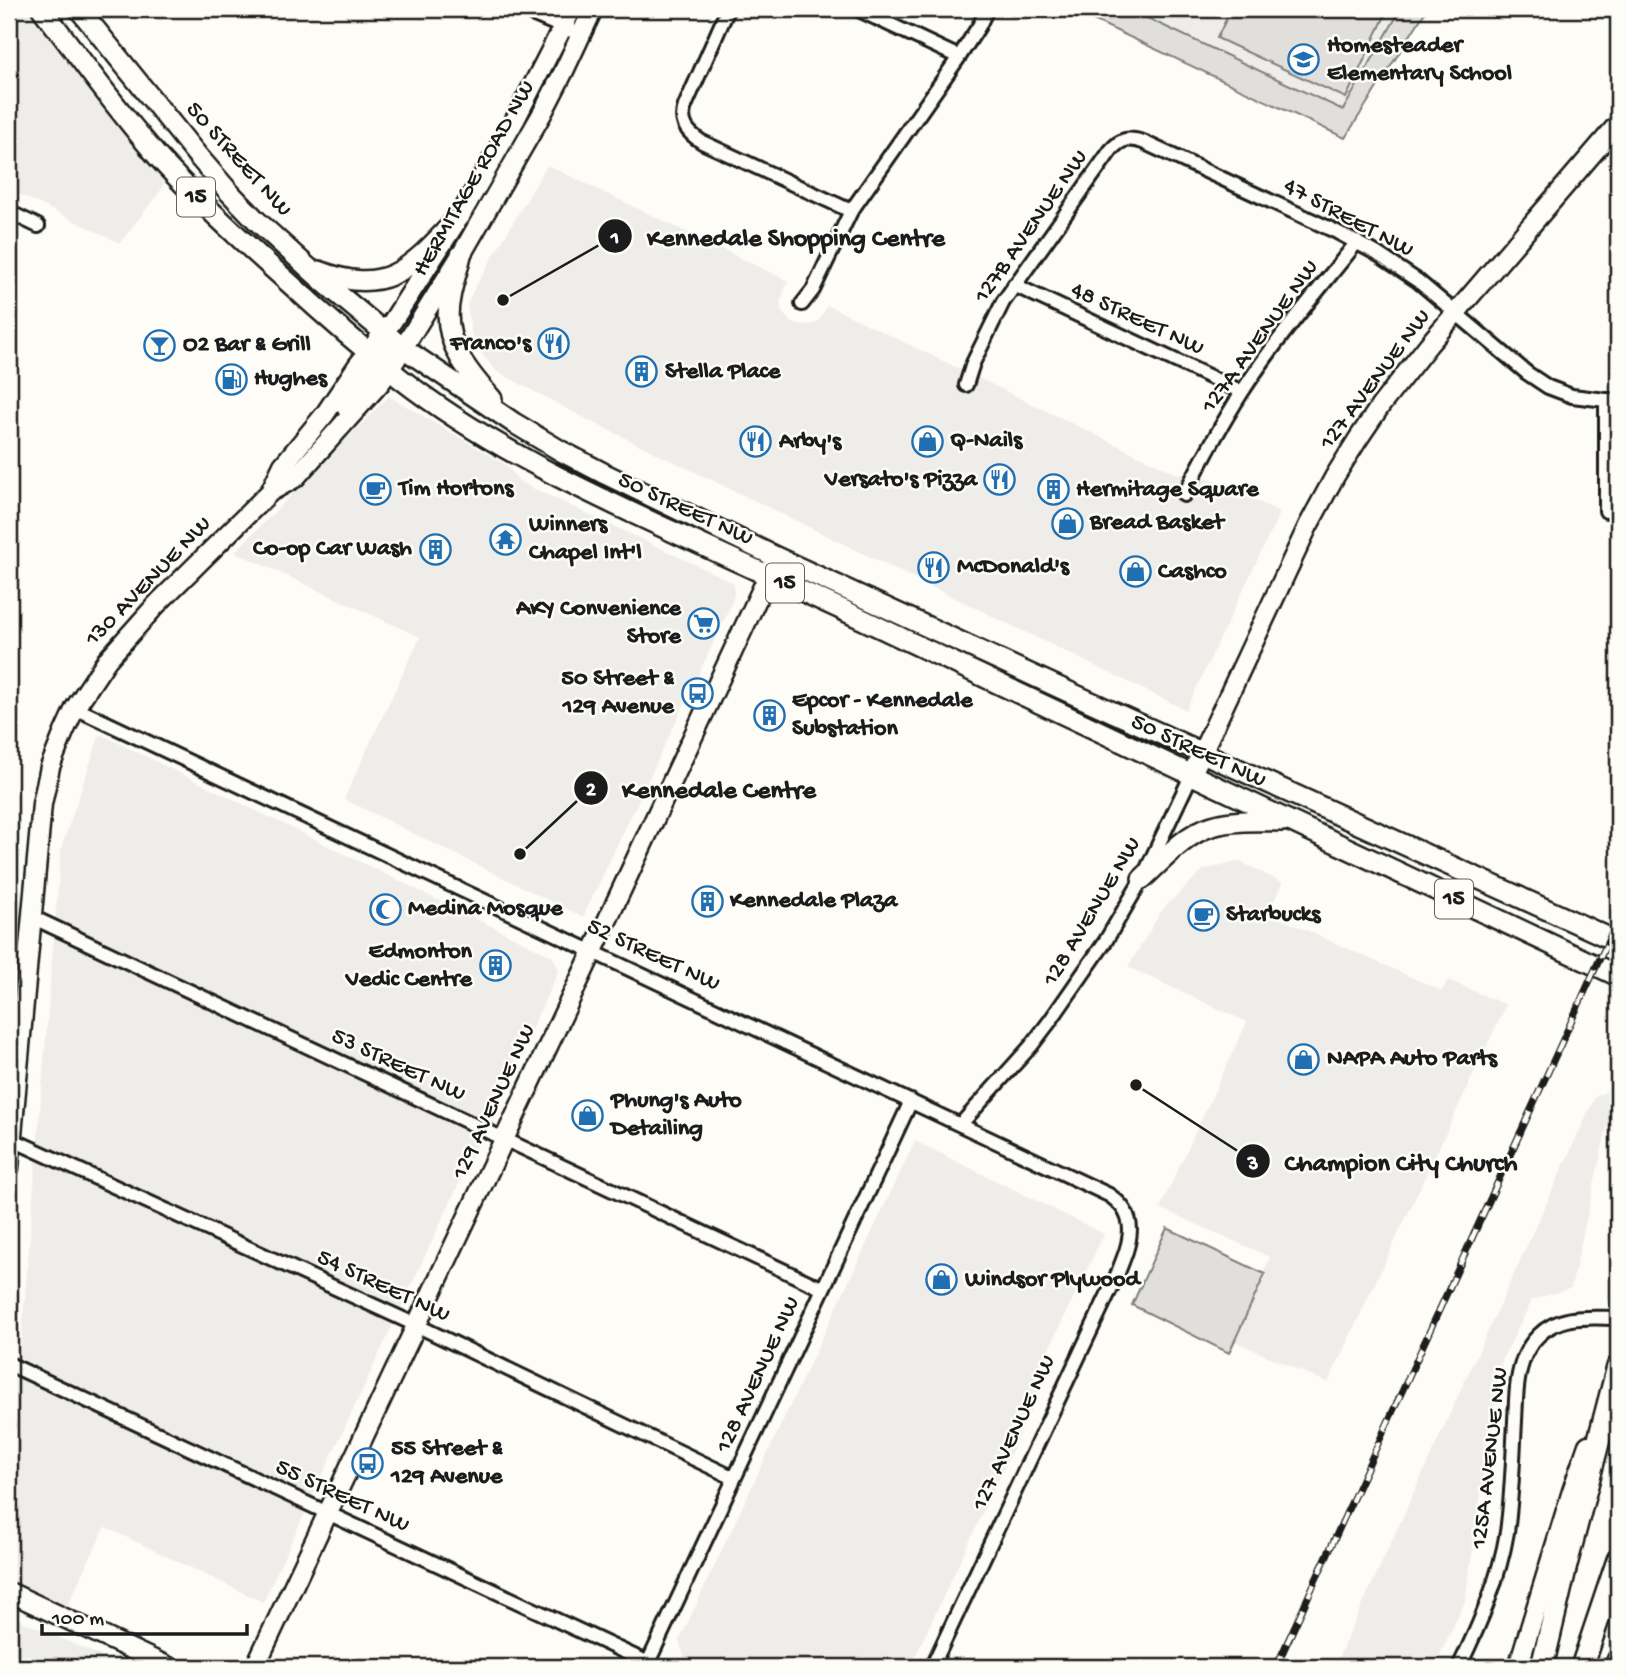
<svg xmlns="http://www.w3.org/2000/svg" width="1627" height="1676" viewBox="0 0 1627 1676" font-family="'Gochi Hand',sans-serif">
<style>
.built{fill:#eeede9}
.green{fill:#e0dfdb;stroke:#7e7e7c;stroke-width:2}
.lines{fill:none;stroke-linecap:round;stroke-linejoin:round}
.street-casing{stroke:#1c1c1c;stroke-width:18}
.secondary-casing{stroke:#1c1c1c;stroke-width:23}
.primary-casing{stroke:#1c1c1c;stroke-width:24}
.highway-casing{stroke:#1c1c1c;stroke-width:26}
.street{stroke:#fdfcf7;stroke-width:12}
.secondary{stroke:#fdfcf7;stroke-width:18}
.primary{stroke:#fdfcf7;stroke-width:19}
.highway{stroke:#fdfcf7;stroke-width:21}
.rail-casing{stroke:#1c1c1c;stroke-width:7}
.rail{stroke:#fdfcf7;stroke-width:4.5;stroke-dasharray:13;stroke-linecap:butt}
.labels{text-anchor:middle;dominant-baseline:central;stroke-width:5;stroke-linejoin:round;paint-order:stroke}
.shield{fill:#fdfcf7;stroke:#605f5e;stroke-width:2}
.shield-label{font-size:23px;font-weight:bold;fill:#1c1c1c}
.poi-label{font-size:24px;font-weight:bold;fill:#1c1c1c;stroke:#fdfcf7;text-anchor:start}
.street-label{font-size:24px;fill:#1c1c1c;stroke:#fdfcf7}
.leader{fill:none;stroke:#1c1c1c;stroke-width:2.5}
.callout-dot{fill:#1c1c1c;stroke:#fdfcf7;stroke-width:2.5}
.mark-label{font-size:21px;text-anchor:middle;font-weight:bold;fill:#fff}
.callout-label{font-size:26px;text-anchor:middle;font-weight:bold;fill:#1c1c1c;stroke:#fdfcf7;stroke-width:5;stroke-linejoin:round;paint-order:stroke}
</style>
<rect width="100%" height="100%" fill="#fdfcf7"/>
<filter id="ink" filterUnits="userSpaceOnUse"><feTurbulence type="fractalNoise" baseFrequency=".0143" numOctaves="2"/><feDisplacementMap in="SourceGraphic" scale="14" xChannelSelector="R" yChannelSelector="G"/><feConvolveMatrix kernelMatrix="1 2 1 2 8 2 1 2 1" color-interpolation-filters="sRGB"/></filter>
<g filter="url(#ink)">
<!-- built -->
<path class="built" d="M 9,9 L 29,9 L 117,122 L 161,171 L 164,182 L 161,190 L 120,243 L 9,189 Z
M 1128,9 L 1401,9 L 1343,110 Z
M 547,165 L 788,281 L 780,302 L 782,312 L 790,321 L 795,324 L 804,325 L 814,324 L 821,318 L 827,305 L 1175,473 L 1208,478 L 1280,512 L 1186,710 L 592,422 L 496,371 L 473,343 L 467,305 L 473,291 Z
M 389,396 L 506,465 L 520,482 L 734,583 L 734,595 L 728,612 L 583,917 L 344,799 L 420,637 L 235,552 Z
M 100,734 L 552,956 L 559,970 L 263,1602 L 105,1527 L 66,1608 L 9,1581 L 9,1383 L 21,1346 L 61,849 Z
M 1239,861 L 1283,883 L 1268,913 L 1442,991 L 1448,980 L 1506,1005 L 1328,1383 L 1234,1341 L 1265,1275 L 1263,1273 L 1270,1257 L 1160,1208 L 1247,1022 L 1128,967 L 1162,910 L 1203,870 Z
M 1616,1086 L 1571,1288 L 1532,1300 L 1502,1360 L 1488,1446 L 1465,1601 L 1434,1667 L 1334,1667 L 1595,1097 Z
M 915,1141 L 1104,1234 L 1040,1367 L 1049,1372 L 910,1667 L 702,1667 L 685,1659 L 679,1641 Z
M 9,1615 L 125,1667 L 9,1667 Z"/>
<!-- green -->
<path class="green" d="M 1070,9 L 1128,9 L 1343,110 L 1401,9 L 1427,9 L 1345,138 Z
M 1231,9 L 1370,9 L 1385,16 L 1346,98 L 1217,38 Z
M 1167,1228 L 1265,1274 L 1229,1353 L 1132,1305 Z"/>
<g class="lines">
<defs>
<path id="street" d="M 520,9 L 581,35
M 728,9 L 685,106 C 679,123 688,133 702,142 L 851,211
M 857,9 L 959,57
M 9,212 L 38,226
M 1014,285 L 1242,392
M 802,304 L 813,290 L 851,211 L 959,57 L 979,26 L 987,9
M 966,385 L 973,363 L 1003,302 L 1111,150 C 1121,139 1128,137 1143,142 L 1335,231 L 1376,253 L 1418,281 L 1527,373 L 1548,387 L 1572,396 L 1606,400
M 1184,495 C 1202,460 1221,425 1242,392 C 1276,339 1318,291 1357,242
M 1606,511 L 1606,400 L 1618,400
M 75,708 L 1109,1195 C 1142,1217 1129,1245 1117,1275 L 932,1667
M 32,917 L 823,1289
M 961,1124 L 1031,1046 L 1050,1021 L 1105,942 L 1142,879 L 1191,776
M 11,1139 L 416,1325 L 734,1478
M 9,1364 L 657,1667
M 646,1667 L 911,1101
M 1459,1667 C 1480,1624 1499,1580 1507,1532 C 1512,1496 1513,1458 1515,1421 C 1516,1401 1516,1381 1522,1363 C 1525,1353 1531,1343 1538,1336 C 1560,1313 1590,1318 1618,1318"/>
<path id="secondary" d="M 347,409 L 383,349
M 270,492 L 283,465 L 325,414 L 358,365 L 392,322 L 460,216 L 516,118 L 572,9
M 1191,776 L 1308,526 L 1335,476 L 1358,439 L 1381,405 L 1429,344 L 1618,124
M 9,1168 L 42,804 L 50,767 L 64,732 L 75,708 L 107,660 L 157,604 L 270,492 L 295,478 L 381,382 L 390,369 L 461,255 L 543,112 L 563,73 L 593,9
M 9,1592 L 169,1667
M 255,1667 L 593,951 L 773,565
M 1518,1667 L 1572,1491 L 1588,1445"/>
<path id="primary" d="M 42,9 C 80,58 117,110 158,157 C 198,201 242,241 287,281 C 324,315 362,348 401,379 C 486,445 584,491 680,535 C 735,560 789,585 843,610 C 1101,733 1360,854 1618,976
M 79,9 L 197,155 L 229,192 L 257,221 L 325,283 L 403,348 L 514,423 L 561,451 L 605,474 L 776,557 L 1071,693 L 1618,942
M 461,255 C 458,270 452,284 450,298 C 441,340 466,370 492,399
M 319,271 C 390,299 414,263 460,216
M 1142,879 C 1163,860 1185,834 1212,826 C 1235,819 1260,821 1283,821"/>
<path id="highway" d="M 1542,1667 L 1566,1565 L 1618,1367
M 1582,1667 L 1618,1560
M 1616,1667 L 1618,1661"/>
</defs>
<!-- street casing -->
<use href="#street" class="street-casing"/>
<!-- secondary casing -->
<use href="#secondary" class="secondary-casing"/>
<!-- primary casing -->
<use href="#primary" class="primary-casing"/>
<!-- highway casing -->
<use href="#highway" class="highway-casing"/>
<!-- street -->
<use href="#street" class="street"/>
<!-- secondary -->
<use href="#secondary" class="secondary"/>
<!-- primary -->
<use href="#primary" class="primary"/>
<!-- highway -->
<use href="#highway" class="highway"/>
<defs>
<path id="rail" d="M 1276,1667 L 1618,919"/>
</defs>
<!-- rail casing -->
<use href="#rail" class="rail-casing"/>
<!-- rail -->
<use href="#rail" class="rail"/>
</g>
</g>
<!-- icons -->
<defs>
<symbol id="school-ring" viewBox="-11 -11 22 22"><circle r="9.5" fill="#fdfcf7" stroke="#1f6fb2" stroke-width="1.5"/><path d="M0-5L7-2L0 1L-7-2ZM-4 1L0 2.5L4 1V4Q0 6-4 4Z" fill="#1f6fb2"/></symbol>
<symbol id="restaurant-ring" viewBox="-11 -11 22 22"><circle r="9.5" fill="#fdfcf7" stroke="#1f6fb2" stroke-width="1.5"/><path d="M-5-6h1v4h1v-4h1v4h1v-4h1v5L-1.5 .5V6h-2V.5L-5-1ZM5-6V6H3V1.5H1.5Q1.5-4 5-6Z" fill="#1f6fb2"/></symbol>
<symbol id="bar-ring" viewBox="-11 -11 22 22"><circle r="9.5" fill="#fdfcf7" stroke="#1f6fb2" stroke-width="1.5"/><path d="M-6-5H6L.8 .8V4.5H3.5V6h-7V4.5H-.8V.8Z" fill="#1f6fb2"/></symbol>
<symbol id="building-ring" viewBox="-11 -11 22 22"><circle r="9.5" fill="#fdfcf7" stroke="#1f6fb2" stroke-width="1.5"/><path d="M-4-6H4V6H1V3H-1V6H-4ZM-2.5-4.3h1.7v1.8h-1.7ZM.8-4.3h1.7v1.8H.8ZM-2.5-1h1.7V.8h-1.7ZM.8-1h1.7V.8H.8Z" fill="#1f6fb2"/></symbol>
<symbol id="fuel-ring" viewBox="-11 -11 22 22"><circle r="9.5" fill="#fdfcf7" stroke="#1f6fb2" stroke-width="1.5"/><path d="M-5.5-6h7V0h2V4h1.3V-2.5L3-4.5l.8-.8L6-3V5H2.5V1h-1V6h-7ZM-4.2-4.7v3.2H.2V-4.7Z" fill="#1f6fb2"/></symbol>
<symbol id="shop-ring" viewBox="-11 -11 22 22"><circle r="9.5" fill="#fdfcf7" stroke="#1f6fb2" stroke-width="1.5"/><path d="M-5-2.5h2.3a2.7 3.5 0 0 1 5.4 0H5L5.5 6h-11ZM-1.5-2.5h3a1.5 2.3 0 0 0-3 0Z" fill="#1f6fb2"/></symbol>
<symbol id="cafe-ring" viewBox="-11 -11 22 22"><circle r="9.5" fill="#fdfcf7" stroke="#1f6fb2" stroke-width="1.5"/><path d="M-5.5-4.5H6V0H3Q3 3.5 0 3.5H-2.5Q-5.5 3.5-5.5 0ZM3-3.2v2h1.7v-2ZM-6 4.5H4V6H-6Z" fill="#1f6fb2"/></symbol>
<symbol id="temple-ring" viewBox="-11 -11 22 22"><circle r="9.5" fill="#fdfcf7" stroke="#1f6fb2" stroke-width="1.5"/><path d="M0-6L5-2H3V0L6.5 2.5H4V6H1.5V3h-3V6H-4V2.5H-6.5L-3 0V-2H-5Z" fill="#1f6fb2"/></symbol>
<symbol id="supermarket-ring" viewBox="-11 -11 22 22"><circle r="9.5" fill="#fdfcf7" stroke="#1f6fb2" stroke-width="1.5"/><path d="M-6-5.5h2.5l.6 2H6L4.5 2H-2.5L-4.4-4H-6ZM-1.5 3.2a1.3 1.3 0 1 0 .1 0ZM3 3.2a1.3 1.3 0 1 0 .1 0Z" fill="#1f6fb2"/></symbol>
<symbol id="bus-ring" viewBox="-11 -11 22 22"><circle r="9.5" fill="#fdfcf7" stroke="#1f6fb2" stroke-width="1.5"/><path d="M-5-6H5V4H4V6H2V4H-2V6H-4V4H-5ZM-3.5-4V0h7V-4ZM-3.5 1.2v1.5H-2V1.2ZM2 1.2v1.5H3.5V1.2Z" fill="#1f6fb2"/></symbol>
<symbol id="mosque-ring" viewBox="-11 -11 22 22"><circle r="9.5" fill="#fdfcf7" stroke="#1f6fb2" stroke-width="1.5"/><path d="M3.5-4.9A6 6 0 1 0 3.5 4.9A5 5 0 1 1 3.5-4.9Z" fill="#1f6fb2"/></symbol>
</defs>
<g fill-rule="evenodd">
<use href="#school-ring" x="1286" y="42" width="35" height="35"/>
<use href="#restaurant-ring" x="536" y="326" width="35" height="35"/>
<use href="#bar-ring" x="142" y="328" width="35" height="35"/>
<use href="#building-ring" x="624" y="354" width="35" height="35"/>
<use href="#fuel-ring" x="214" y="362" width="35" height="35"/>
<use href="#shop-ring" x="910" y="424" width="35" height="35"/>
<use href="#restaurant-ring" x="738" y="424" width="35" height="35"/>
<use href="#restaurant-ring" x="982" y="462" width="35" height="35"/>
<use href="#cafe-ring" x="358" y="472" width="35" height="35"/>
<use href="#building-ring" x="1036" y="472" width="35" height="35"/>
<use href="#shop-ring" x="1050" y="506" width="35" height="35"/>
<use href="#temple-ring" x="488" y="522" width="35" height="35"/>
<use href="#building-ring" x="418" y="532" width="35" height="35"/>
<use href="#restaurant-ring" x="916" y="550" width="35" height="35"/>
<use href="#shop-ring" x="1118" y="554" width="35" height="35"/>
<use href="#supermarket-ring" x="686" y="606" width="35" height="35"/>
<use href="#bus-ring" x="680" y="676" width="35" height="35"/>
<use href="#building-ring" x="752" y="698" width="35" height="35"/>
<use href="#building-ring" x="690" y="884" width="35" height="35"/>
<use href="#mosque-ring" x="368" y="892" width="35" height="35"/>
<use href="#cafe-ring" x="1186" y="898" width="35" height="35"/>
<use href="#building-ring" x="478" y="948" width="35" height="35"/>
<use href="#shop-ring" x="1286" y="1042" width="35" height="35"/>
<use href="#shop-ring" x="570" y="1098" width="35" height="35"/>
<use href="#shop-ring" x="924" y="1262" width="35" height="35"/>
<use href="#bus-ring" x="350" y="1446" width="35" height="35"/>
</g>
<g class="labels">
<!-- shield labels -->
<g class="shield">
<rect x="177" y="177.5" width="38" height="39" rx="5"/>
<rect x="766" y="563.5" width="38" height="39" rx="5"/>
<rect x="1435" y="879.5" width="38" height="39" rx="5"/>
</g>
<g class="shield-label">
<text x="196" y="197">15</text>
<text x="785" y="583">15</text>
<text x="1454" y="899">15</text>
</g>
<!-- poi labels -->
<g class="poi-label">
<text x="1327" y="46">Homesteader<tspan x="1327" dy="28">Elementary School</tspan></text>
<text x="531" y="344" text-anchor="end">Franco's</text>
<text x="183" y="345">O2 Bar &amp; Grill</text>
<text x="665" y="372">Stella Place</text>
<text x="254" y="379">Hughes</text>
<text x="950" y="441">Q-Nails</text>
<text x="779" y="442">Arby's</text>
<text x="977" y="480" text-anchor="end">Versato's Pizza</text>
<text x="399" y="489">Tim Hortons</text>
<text x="1076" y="490">Hermitage Square</text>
<text x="1090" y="523">Bread Basket</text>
<text x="529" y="525">Winners<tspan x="529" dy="28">Chapel Int'l</tspan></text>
<text x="412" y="549" text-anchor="end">Co-op Car Wash</text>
<text x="957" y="567">McDonald's</text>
<text x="1158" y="572">Cashco</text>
<text x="681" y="609" text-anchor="end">AKY Convenience<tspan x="681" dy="28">Store</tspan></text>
<text x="674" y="679" text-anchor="end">50 Street &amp;<tspan x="674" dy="28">129 Avenue</tspan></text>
<text x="792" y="701">Epcor - Kennedale<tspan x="792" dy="28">Substation</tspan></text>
<text x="730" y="901">Kennedale Plaza</text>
<text x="408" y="909">Medina Mosque</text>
<text x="1226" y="915">Starbucks</text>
<text x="472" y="952" text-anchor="end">Edmonton<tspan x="472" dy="28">Vedic Centre</tspan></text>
<text x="1327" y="1059">NAPA Auto Parts</text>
<text x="611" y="1101">Phung's Auto<tspan x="611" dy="28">Detailing</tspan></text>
<text x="965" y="1280">Windsor Plywood</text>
<text x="391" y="1449">55 Street &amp;<tspan x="391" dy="28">129 Avenue</tspan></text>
</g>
<!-- street labels -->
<g class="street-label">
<text transform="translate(238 160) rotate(48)">50 STREET NW</text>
<text transform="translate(475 179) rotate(-60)">HERMITAGE ROAD NW</text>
<text transform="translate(1348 219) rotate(28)">47 STREET NW</text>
<text transform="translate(1032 227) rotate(-55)">127B AVENUE NW</text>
<text transform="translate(1137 320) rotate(25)">48 STREET NW</text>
<text transform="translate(1261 337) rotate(-54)">127A AVENUE NW</text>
<text transform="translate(1376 380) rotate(-53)">127 AVENUE NW</text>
<text transform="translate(685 510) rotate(25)">50 STREET NW</text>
<text transform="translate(149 582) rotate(-46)">130 AVENUE NW</text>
<text transform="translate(1198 752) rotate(25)">50 STREET NW</text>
<text transform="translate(1093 912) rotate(-59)">128 AVENUE NW</text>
<text transform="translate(653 956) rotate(25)">52 STREET NW</text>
<text transform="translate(398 1066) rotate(25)">53 STREET NW</text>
<text transform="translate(495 1102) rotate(-65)">129 AVENUE NW</text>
<text transform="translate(383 1287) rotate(25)">54 STREET NW</text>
<text transform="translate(759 1375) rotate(-65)">128 AVENUE NW</text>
<text transform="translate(1015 1433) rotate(-65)">127 AVENUE NW</text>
<text transform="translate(1491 1458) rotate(-83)">125A AVENUE NW</text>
<text transform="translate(342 1497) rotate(25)">55 STREET NW</text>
</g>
</g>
<!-- callouts -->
<path class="leader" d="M503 300L615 236M520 854L591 788M1136 1085L1253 1161"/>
<g class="callout-dot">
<circle cx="503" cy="300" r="7"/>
<circle cx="520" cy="854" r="7"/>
<circle cx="1136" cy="1085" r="7"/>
<circle cx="615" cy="236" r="18"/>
<circle cx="591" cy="788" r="18"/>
<circle cx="1253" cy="1161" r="18"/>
</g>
<g class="mark-label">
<text x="615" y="243">1</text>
<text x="591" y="795">2</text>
<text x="1253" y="1169">3</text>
</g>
<g class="callout-label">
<text x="796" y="245">Kennedale Shopping Centre</text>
<text x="719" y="797">Kennedale Centre</text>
<text x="1401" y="1170">Champion City Church</text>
</g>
<!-- margin -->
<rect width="1627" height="1676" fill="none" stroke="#fdfcf7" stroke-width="35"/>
<rect x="18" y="18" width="1592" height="1641" fill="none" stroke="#1c1c1c" stroke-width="2.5" filter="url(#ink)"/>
<!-- scale -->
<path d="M42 1624v10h205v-10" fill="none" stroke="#1c1c1c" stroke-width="3.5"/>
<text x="52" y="1624" font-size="21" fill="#1c1c1c" stroke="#fdfcf7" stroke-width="5" paint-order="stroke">100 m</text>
</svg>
